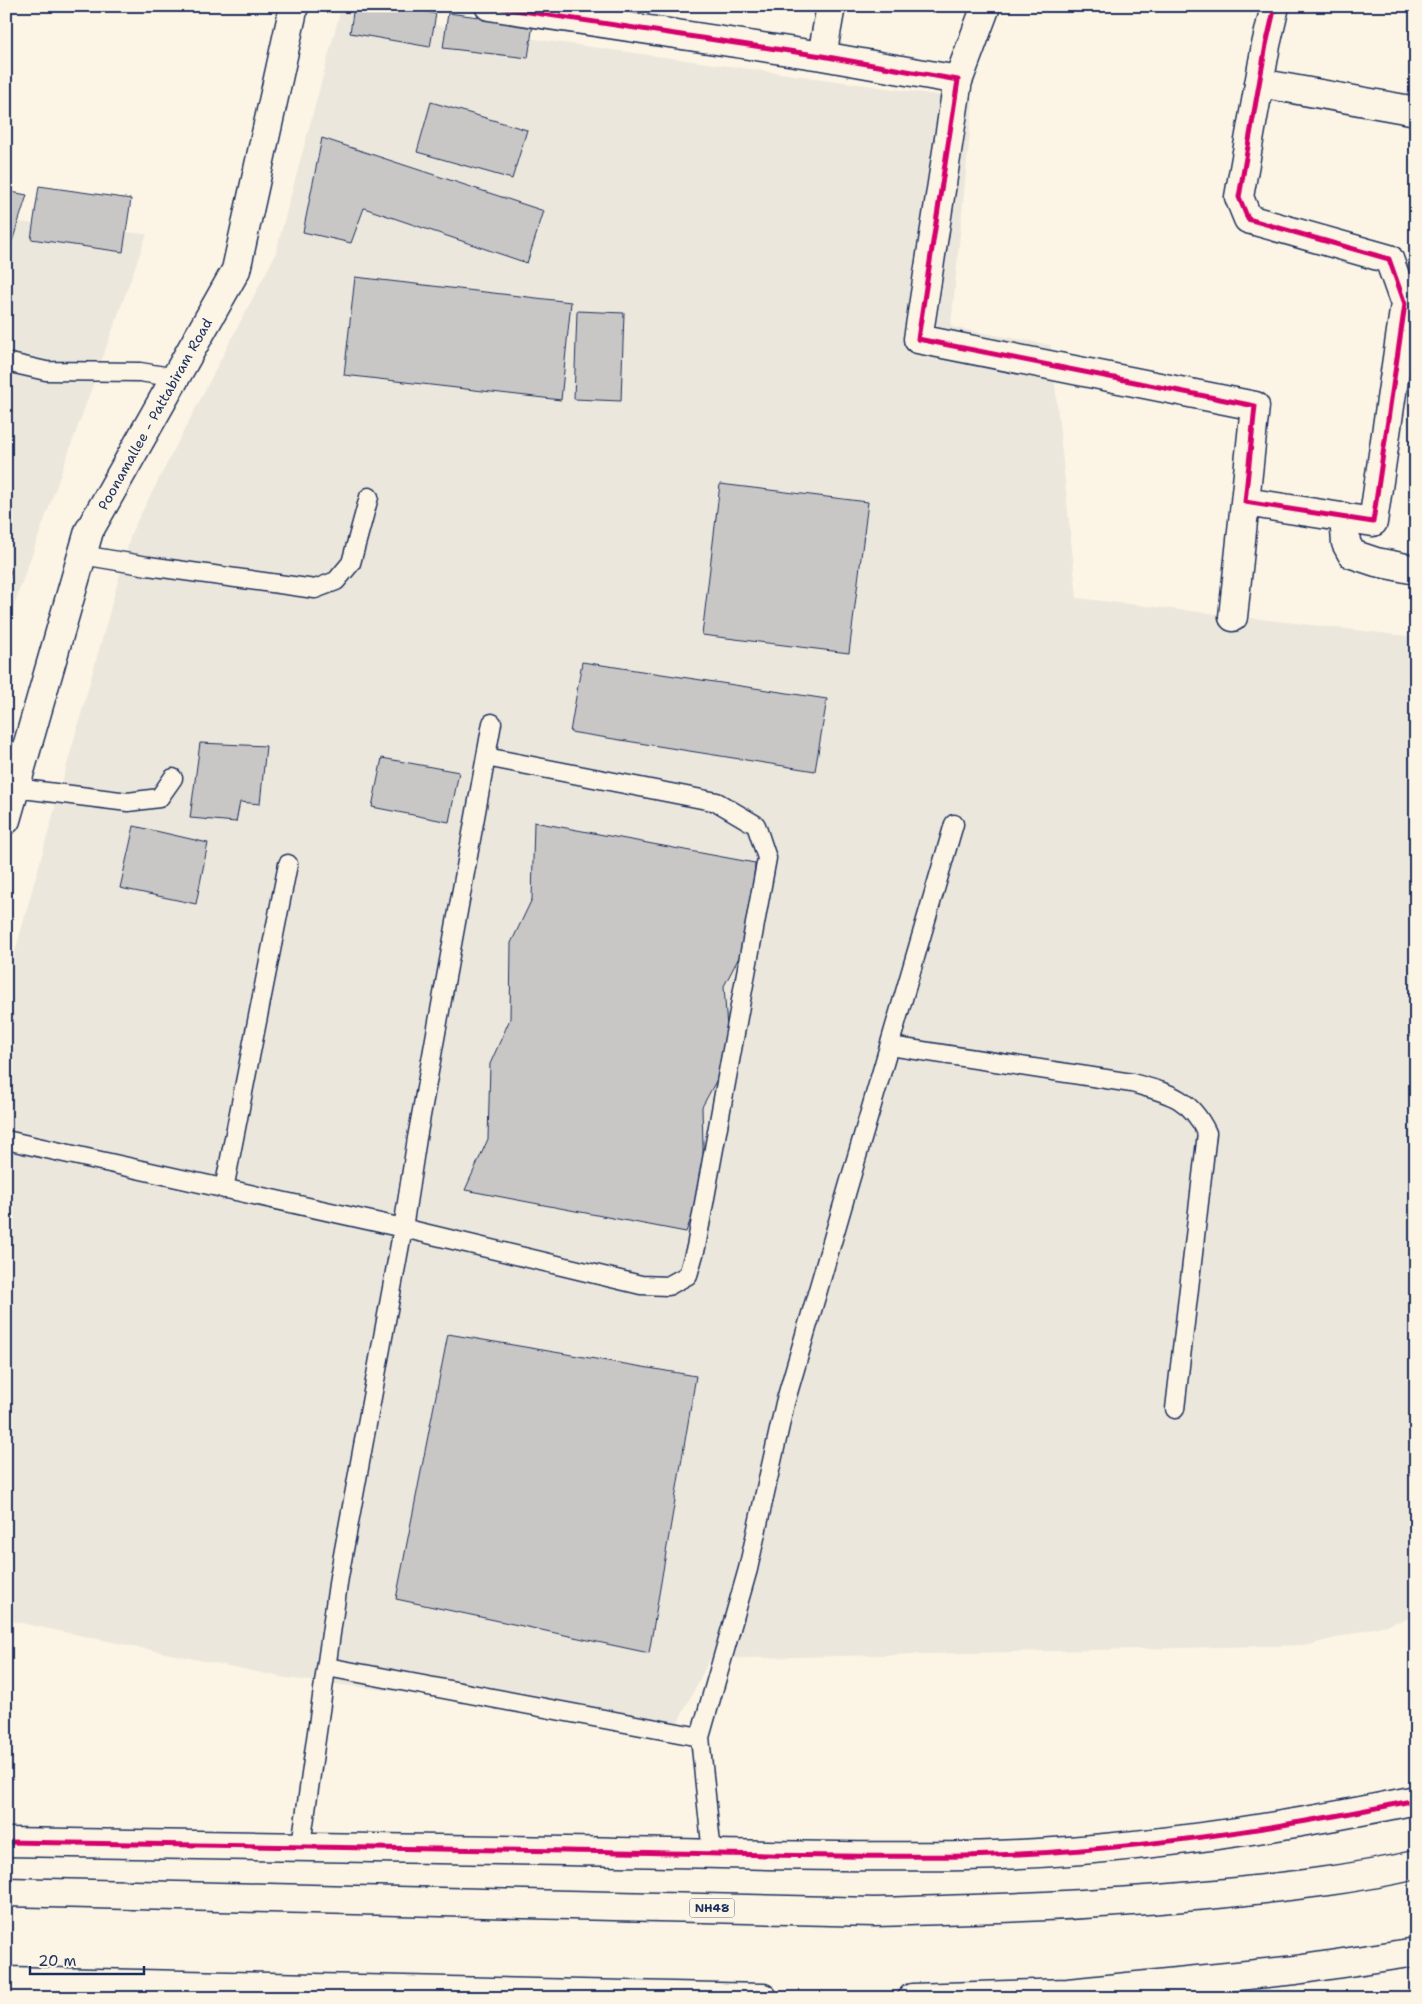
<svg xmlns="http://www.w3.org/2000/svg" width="1422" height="2004" viewBox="0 0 1422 2004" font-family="'Shantell Sans',sans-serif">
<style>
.built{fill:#ece7dc}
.building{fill:#c8c7c6;stroke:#1b2f5e}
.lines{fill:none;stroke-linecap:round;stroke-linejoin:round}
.lane-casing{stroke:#1b2f5e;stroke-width:21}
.street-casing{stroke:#1b2f5e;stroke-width:31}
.secondary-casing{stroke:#1b2f5e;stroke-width:31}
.highway-casing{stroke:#1b2f5e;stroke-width:31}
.lane{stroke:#fcf5e5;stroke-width:18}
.street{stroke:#fcf5e5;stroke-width:28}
.secondary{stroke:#fcf5e5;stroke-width:28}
.highway{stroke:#fcf5e5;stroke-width:28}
.cycleway-casing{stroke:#fcf5e5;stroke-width:8}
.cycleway{stroke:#d6006c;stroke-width:5}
.labels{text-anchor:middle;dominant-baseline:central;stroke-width:5;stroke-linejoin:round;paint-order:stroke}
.shield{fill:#fcf5e5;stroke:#5e6a86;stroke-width:1}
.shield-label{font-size:12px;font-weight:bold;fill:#1b2f5e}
.street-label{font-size:14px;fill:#1b2f5e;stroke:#fcf5e5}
</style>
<rect width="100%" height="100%" fill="#fcf5e5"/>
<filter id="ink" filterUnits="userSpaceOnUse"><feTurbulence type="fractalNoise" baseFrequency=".02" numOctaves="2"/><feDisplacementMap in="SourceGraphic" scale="10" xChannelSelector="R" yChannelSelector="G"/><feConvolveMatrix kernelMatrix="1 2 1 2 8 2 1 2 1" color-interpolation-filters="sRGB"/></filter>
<g filter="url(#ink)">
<!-- built -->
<path class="built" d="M 340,12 L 973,100 L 951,327 L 1051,345 L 1077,598 L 1416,637 L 1416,1617 L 1309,1645 L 710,1659 L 676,1726 L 286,1678 L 6,1620 L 6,984 L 132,531 L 275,255 Z
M 6,221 L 147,234 L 6,627 Z"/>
<!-- building -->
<path class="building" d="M 354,6 L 392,6 L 436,14 L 430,47 L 350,33 Z
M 448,13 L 533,24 L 528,58 L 443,48 Z
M 431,102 L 527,130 L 512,179 L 417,152 Z
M 322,138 L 544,211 L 527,263 L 364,208 L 351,243 L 303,232 Z
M 39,186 L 131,199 L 123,252 L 31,239 Z
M 6,191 L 27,195 L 9,251 L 6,251 Z
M 355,277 L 571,302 L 561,400 L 344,375 Z
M 577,311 L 624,313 L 621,401 L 574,399 Z
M 720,484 L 868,502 L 849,653 L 702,635 Z
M 6,569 L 11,571 L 6,588 Z
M 582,662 L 827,699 L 815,771 L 570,732 Z
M 200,743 L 266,746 L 260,804 L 240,802 L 236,822 L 190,818 Z
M 382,758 L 459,772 L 449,822 L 372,807 Z
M 534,822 L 755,863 L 749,938 L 724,986 L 729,1057 L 702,1107 L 704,1184 L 686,1232 L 465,1190 L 488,1139 L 490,1064 L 510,1019 L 511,943 L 532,899 Z
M 134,826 L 208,843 L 196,904 L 120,888 Z
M 448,1334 L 696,1376 L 649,1653 L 396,1599 Z"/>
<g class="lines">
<defs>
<path id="lane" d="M 6,362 L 46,371 L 140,372 L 177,378
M 82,555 L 148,566 L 315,589 L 336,581 L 351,563 L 369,497
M 15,788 L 128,802 L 159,798 L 173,778
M 890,1046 L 1132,1083 C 1168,1093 1190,1097 1207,1133 L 1175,1409
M 6,1140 L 403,1228 L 641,1285 L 668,1286 L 688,1275 L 696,1247 L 767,858 L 756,825 L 717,802 L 486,757
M 224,1189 L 288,864
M 327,1667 L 700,1737
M 301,1845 L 339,1577 L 403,1228 L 417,1138 L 492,723
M 712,1854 L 700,1737 L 748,1569 L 785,1403 L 954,824"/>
<path id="street" d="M 489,6 L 822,56 L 958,80 L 918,339 L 1255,406 L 1245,502 L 1373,522 L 1405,304 L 1389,259 L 1248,219 L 1239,197 L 1266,45 L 1275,6
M 822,56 L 831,6
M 958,81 L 986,6
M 1259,83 L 1416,111
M 1344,517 L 1346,543 L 1352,554 L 1376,562 L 1416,570
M 1233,617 L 1245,502"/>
<g id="secondary">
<path id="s1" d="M 6,820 L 89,531 L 236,270 L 294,6"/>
<path d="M 6,1842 C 193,1844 380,1847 567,1851 C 700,1853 833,1858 965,1856 C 1117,1853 1268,1831 1416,1800"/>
</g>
<path id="highway" d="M 6,1892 L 874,1912 C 989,1909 1103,1905 1217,1894 C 1283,1887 1351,1880 1416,1865
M 6,1981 L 763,1998
M 912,1998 L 1068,1993 L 1296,1970 L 1416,1952"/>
</defs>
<!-- lane casing -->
<use href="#lane" class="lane-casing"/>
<!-- street casing -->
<use href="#street" class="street-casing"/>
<!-- secondary casing -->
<use href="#secondary" class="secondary-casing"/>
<!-- highway casing -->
<use href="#highway" class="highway-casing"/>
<!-- lane -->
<use href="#lane" class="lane"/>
<!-- street -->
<use href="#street" class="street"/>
<!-- secondary -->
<use href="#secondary" class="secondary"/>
<!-- highway -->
<use href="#highway" class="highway"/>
<defs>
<path id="cycleway" d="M 489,6 L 822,56 L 958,80 L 918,339 L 1255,406 L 1245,502 L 1373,522 L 1405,304 L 1389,259 L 1248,219 L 1239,197 L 1266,45 L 1275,6
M 6,1842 C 193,1844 380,1847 567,1851 C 700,1853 833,1858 965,1856 C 1117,1853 1268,1831 1416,1800"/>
</defs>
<!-- cycleway casing -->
<use href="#cycleway" class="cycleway-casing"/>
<!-- cycleway -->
<use href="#cycleway" class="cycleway"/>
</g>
</g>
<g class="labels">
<!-- shield labels -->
<rect class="shield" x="689.5" y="1898.5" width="45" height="19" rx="4"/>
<g class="shield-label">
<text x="712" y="1908">NH48</text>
</g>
<!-- street labels -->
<g class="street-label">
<text stroke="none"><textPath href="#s1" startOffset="435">Poonamallee - Pattabiram Road</textPath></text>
</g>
</g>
<!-- margin -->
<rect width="1422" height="2004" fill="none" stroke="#fcf5e5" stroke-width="25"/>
<rect x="12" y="12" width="1397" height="1979" fill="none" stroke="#1b2f5e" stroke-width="2" filter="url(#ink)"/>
<!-- scale -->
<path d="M30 1966v8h114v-8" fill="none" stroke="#1b2f5e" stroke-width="2.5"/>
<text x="38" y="1966" font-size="15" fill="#1b2f5e" stroke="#fcf5e5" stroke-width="4" paint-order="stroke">20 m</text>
</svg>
